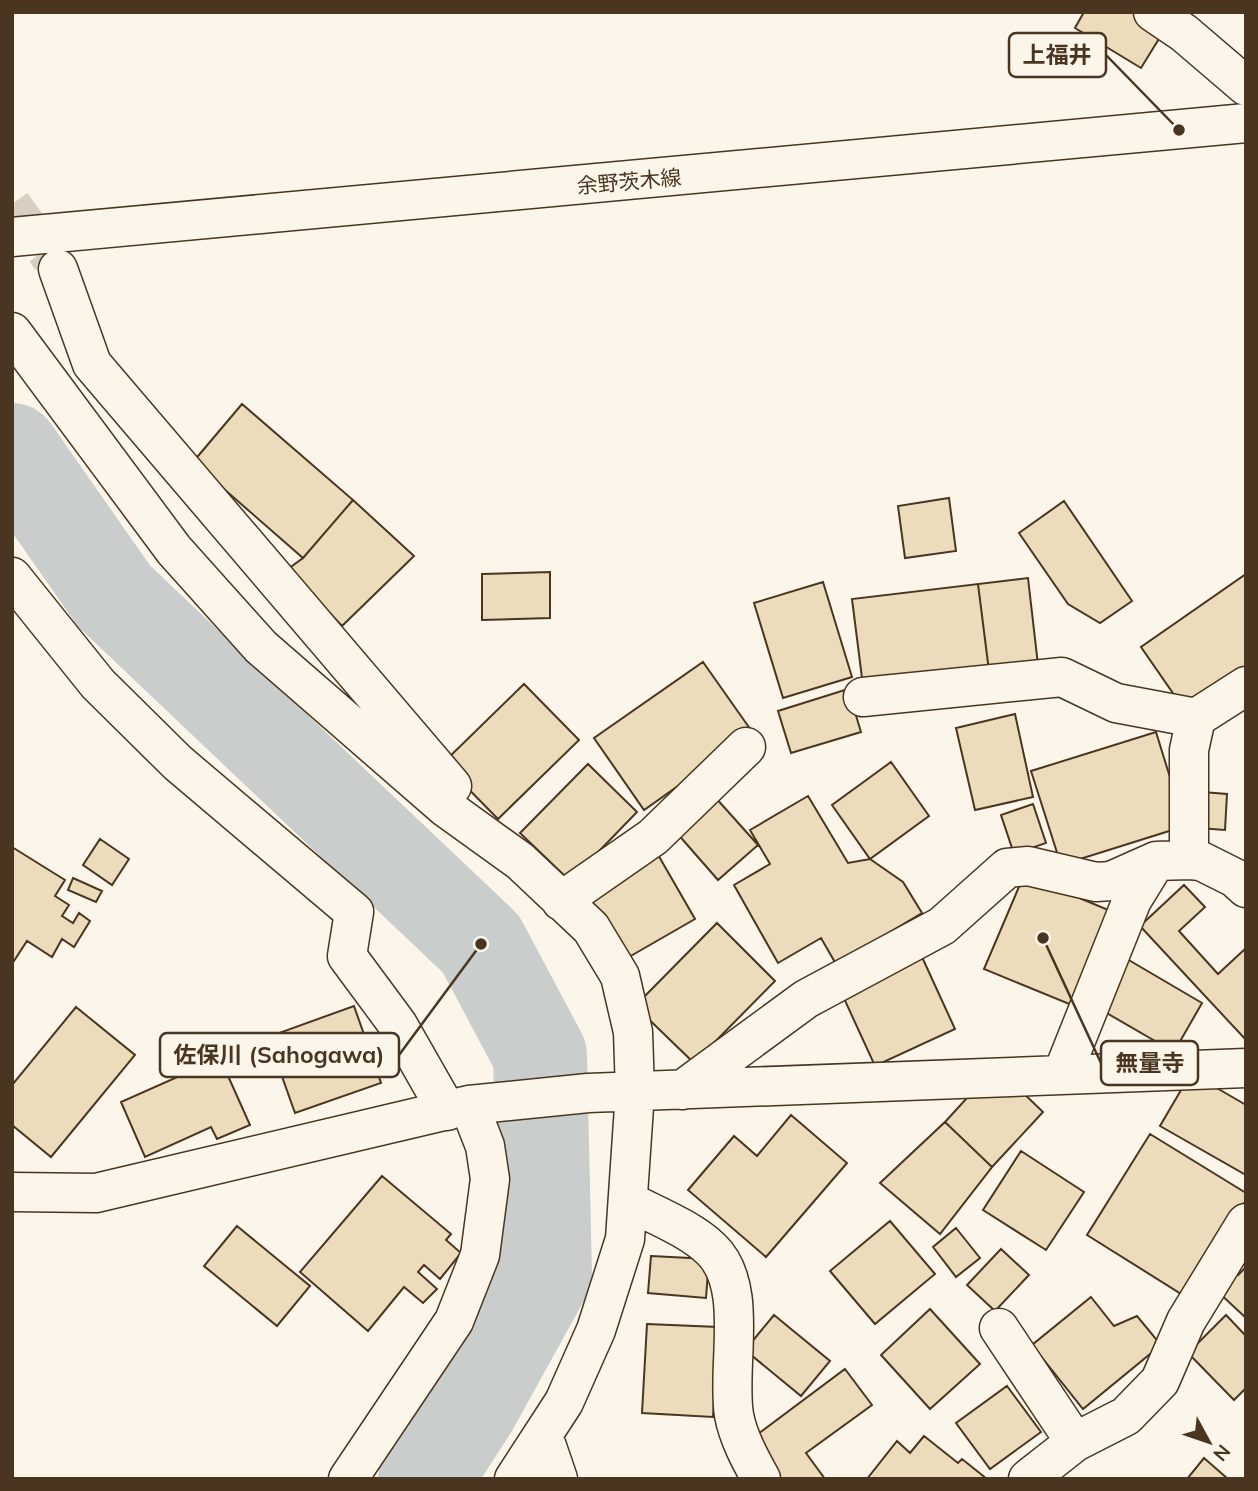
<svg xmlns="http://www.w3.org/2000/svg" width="1258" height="1491" viewBox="0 0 1258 1491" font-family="Mulish,'Noto Sans JP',sans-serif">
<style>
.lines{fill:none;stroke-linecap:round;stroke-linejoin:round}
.river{stroke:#c9cecd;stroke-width:94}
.building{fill:#ecdcbc;stroke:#4a3520;stroke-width:2}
.street-tunnel{stroke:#d8cfc1;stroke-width:38;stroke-dasharray:38 19;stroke-linecap:butt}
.street-casing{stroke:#4a3520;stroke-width:41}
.secondary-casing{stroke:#4a3520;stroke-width:41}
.street{stroke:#fbf6e9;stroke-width:38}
.secondary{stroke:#fbf6e9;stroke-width:38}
.labels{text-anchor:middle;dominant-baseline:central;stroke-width:5;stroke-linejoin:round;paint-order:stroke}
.street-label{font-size:21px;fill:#4a3520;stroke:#fbf6e9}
.leader{fill:none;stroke:#4a3520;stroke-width:2.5}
.callout-dot{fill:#4a3520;stroke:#fbf6e9;stroke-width:2.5}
.callout{fill:#fbf6e9;stroke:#4a3520;stroke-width:2.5}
.callout-label{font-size:23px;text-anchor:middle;font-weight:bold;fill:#4a3520}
</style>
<rect width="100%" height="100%" fill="#fbf6e9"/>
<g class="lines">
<!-- river -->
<path class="river" d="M 12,450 L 114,596 L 481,944 L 540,1055 L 545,1274 L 471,1408 L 425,1479"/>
</g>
<!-- building -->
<path class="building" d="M 1084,12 L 1137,12 L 1165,29 L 1141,68 L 1075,28 Z
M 242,404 L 353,500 L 303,558 L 193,462 Z
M 949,498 L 956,551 L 905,558 L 898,506 Z
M 353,500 L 414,556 L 342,626 L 288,569 L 303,558 Z
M 1064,501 L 1132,601 L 1100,623 L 1068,604 L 1019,533 Z
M 550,572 L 550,618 L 482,620 L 482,574 Z
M 1246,574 L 1246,670 L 1186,712 L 1141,647 Z
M 1028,578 L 1038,665 L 989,671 L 978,584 Z
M 823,582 L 852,677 L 783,698 L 754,603 Z
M 978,584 L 989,671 L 863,686 L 852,599 Z
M 703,662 L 753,733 L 644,810 L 594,738 Z
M 524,684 L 579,740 L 498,819 L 443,763 Z
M 848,689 L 861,732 L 791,753 L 778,711 Z
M 1015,714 L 1033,797 L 975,810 L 956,728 Z
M 1156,732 L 1185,826 L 1061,865 L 1031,771 Z
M 891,762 L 929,816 L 870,859 L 832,805 Z
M 588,764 L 637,812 L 570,881 L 520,833 Z
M 1202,792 L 1227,794 L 1225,830 L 1199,828 Z
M 808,796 L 848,863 L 870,859 L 903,882 L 922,913 L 836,964 L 821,938 L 778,963 L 734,885 L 770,864 L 750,830 Z
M 715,797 L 758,845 L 718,880 L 676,832 Z
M 1033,804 L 1046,843 L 1014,854 L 1001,815 Z
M 100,839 L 129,859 L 112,885 L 83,865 Z
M 12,847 L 65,880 L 55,896 L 69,905 L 62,916 L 73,923 L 79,913 L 90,921 L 74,947 L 62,939 L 52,957 L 27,941 L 12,964 Z
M 657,853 L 695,919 L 622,961 L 584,896 Z
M 1024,875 L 1118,914 L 1079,1008 L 984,969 Z
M 73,878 L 102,891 L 96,902 L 68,890 Z
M 1184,885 L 1205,907 L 1179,931 L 1218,974 L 1246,948 L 1246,1040 L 1140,926 Z
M 717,923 L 775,981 L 694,1063 L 635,1006 Z
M 922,957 L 955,1029 L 875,1066 L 842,994 Z
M 1127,959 L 1202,1003 L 1174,1052 L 1098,1008 Z
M 354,1006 L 381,1083 L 295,1113 L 268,1037 Z
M 76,1007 L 135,1055 L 51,1157 L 12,1125 L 12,1085 Z
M 220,1058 L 250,1125 L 217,1139 L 211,1127 L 145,1157 L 121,1102 Z
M 1191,1073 L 1246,1105 L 1246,1175 L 1160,1126 Z
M 977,1087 L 1017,1087 L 1043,1112 L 992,1167 L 945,1122 Z
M 791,1115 L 847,1163 L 766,1257 L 688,1190 L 734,1136 L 757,1156 Z
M 945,1122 L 992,1167 L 940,1234 L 880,1183 Z
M 1150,1134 L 1246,1193 L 1246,1200 L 1186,1297 L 1087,1235 Z
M 1021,1151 L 1084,1192 L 1046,1250 L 983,1210 Z
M 382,1176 L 451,1234 L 446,1240 L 461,1253 L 440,1279 L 424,1265 L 418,1272 L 437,1289 L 423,1303 L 404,1287 L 368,1331 L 300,1272 Z
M 890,1221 L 935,1274 L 875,1324 L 830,1271 Z
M 237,1226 L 310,1286 L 277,1326 L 204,1266 Z
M 956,1228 L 980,1258 L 956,1277 L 933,1247 Z
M 1001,1249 L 1029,1275 L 995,1311 L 967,1285 Z
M 651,1256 L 709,1259 L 706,1298 L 648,1293 Z
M 1246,1267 L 1246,1318 L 1217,1291 L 1235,1272 L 1238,1275 Z
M 1091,1297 L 1114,1326 L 1137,1316 L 1161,1345 L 1083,1409 L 1032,1345 Z
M 930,1309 L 980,1364 L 930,1409 L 881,1355 Z
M 774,1315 L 830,1361 L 801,1396 L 745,1350 Z
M 1226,1315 L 1246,1336 L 1246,1388 L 1234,1400 L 1188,1353 Z
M 647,1324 L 718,1327 L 713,1417 L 642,1413 Z
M 845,1369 L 872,1405 L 806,1453 L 825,1479 L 779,1479 L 750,1440 Z
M 1007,1386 L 1041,1432 L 990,1469 L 956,1423 Z
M 924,1436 L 958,1463 L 962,1459 L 987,1479 L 867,1479 L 897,1441 L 910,1453 Z
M 1204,1458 L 1228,1479 L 1187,1479 Z"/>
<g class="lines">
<!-- street-tunnel -->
<path class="street-tunnel" d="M 12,204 L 51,259"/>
<defs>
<path id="street" d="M 1153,12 L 1184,33 L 1246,86
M 58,269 L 92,364 L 452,786
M 12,332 L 174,550 L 261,647 L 445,807 L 520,861 L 591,928 L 620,976 L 633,1032 L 635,1092 L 625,1239 L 596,1330 L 564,1402 L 514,1479
M 12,577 L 98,684 L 178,763 L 354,912 L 347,956 L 398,1025 L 447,1111
M 863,697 L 1062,677 L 1116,703 L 1196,718 L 1246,686
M 1189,860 L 1189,750 L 1196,718
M 561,901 L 653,837 L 746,747
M 1062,1075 L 1132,900 L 1156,861
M 682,1090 L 806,999 L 942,926 L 1007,868 L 1028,866 L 1096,882 L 1111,881 L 1156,861 L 1189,860 L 1201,861 L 1235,878 L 1246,888
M 12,1192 L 96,1193 L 469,1105 L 588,1093 L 1246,1068
M 628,1201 C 654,1215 689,1228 711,1249 C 750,1286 726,1366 734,1415 C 738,1437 750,1459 761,1479
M 999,1328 L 1075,1442
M 543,1435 L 558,1479
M 348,1479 L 454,1321 L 480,1255 L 490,1179 L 485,1146 L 469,1105
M 1028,1479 L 1075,1442 L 1126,1416 L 1160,1381 L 1186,1321 L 1246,1223"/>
<path id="secondary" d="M 12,237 L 1246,123"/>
</defs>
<!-- street casing -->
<use href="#street" class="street-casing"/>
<!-- secondary casing -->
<use href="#secondary" class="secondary-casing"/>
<!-- street -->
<use href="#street" class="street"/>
<!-- secondary -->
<use href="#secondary" class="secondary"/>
</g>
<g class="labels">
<!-- street labels -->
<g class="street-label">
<text transform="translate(629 181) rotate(-5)">余野茨木線</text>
</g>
</g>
<!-- callouts -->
<path class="leader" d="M1179 130L1106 55M481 944L399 1055M1043 938L1101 1063"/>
<g class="callout-dot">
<circle cx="1179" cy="130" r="7"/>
<circle cx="481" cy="944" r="7"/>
<circle cx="1043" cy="938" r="7"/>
</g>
<g class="callout">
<rect x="1009" y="33" width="97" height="44" rx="7"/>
<rect x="160" y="1033" width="239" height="44" rx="7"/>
<rect x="1101" y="1041" width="97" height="44" rx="7"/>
</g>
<g class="callout-label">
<text x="1057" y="63">上福井</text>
<text x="279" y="1063">佐保川 (Sahogawa)</text>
<text x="1150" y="1071">無量寺</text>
</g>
<!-- border -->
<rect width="1258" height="1491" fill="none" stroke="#4a3520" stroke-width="28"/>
<!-- north arrow -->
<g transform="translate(1209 1442) rotate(130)" stroke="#fbf6e9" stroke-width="5" paint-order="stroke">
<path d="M0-5L12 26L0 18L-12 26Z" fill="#4a3520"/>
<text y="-10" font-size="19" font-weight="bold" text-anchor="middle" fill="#4a3520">N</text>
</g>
</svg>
